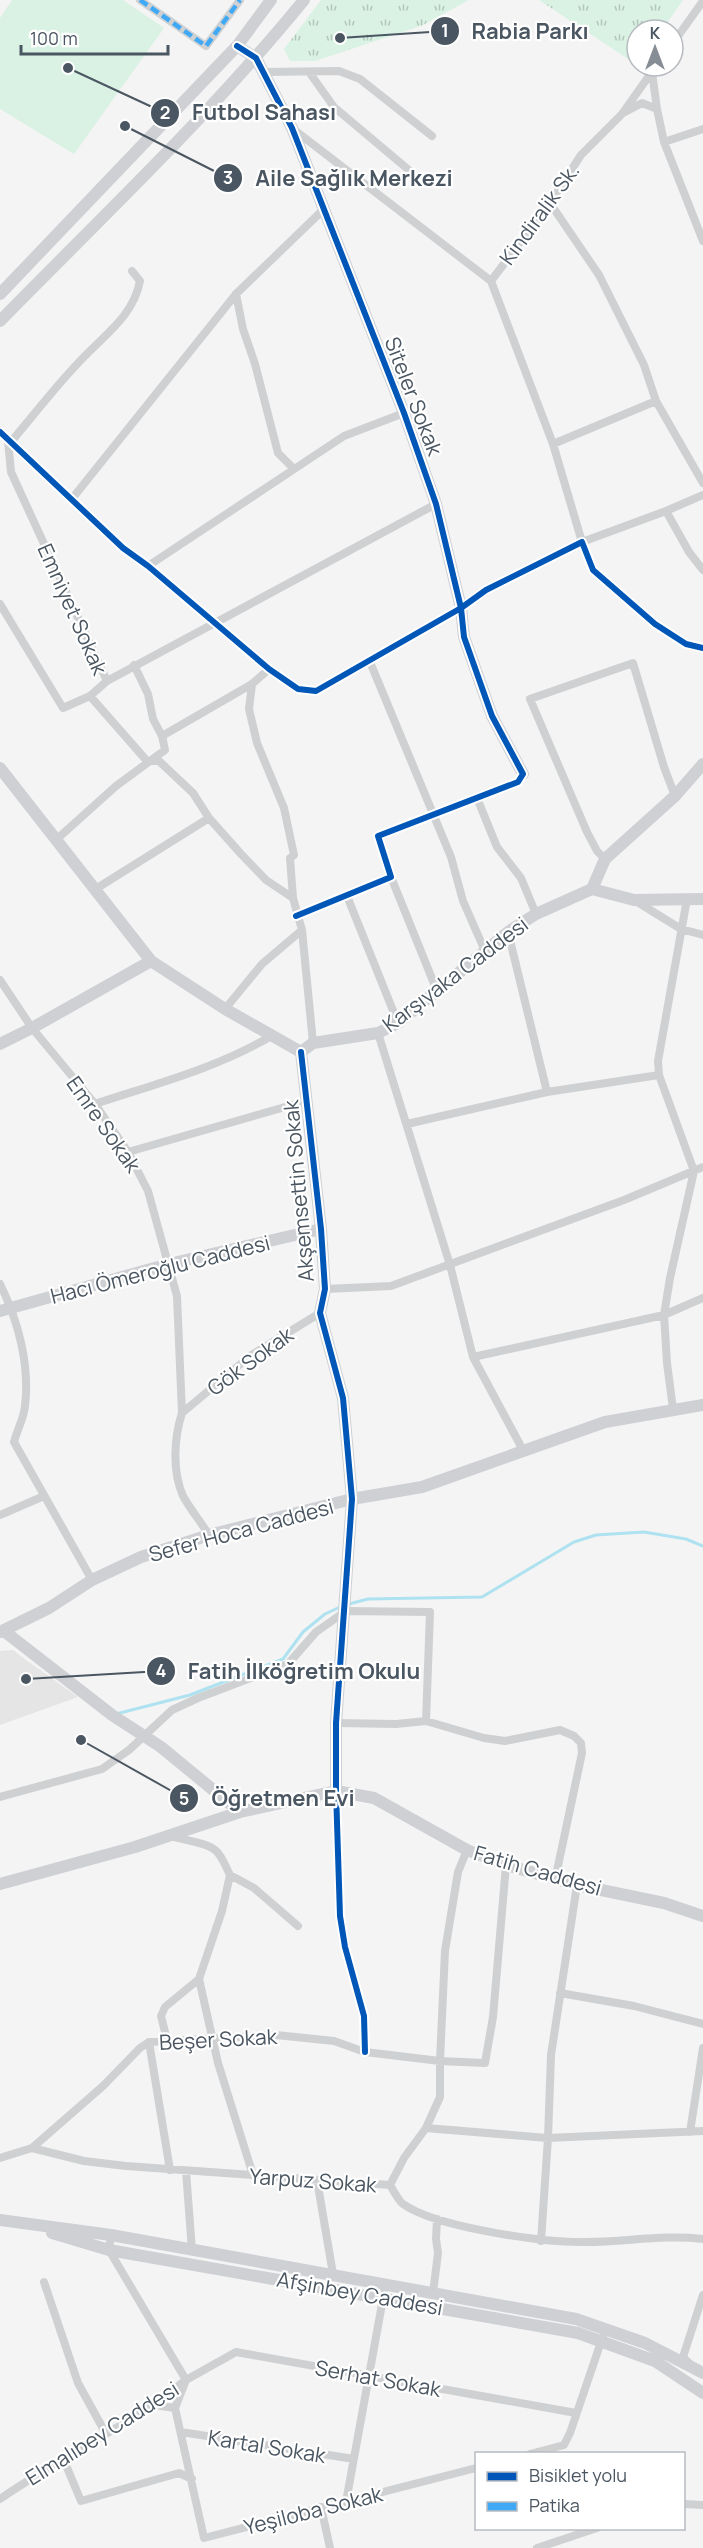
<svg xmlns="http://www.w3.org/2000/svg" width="703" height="2548" viewBox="0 0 703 2548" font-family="Manrope,sans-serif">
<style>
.education{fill:#e6e5e6}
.grass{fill:url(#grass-tufts)}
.garden{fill:#d9f2e3}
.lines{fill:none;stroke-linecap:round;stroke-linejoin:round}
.stream{stroke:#aee2f0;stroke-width:3}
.street{stroke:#ced0d2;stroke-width:8}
.secondary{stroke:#ced0d4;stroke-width:12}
.quiet{stroke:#3fa9f5;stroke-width:4.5;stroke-dasharray:9 4.5;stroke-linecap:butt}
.cycleway-casing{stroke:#fff;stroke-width:10}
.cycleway{stroke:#0057b8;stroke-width:6}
.labels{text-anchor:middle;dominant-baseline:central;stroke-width:4.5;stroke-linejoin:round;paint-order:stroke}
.street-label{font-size:21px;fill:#4a5661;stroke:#fff}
.leader{fill:none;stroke:#4a5661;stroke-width:2}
.callout-dot{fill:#4a5661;stroke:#fff;stroke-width:2}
.mark-label{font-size:18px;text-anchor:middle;font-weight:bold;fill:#fff}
.callout-label{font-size:22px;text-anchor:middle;font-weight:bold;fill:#4a5661;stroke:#fff;stroke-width:4.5;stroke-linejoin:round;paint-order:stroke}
</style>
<defs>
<pattern id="grass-tufts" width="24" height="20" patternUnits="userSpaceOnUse" patternTransform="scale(1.5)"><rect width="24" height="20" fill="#d9f2e3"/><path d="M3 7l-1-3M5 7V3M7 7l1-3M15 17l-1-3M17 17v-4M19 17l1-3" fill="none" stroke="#b2c7bb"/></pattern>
</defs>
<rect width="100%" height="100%" fill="#f4f4f4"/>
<!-- education -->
<path class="education" d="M 13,1650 L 26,1660 L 78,1697 L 0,1725 L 0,1651 Z"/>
<!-- grass -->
<path class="grass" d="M 321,0 L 469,0 L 421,26 L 315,61 L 290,61 L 284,49 Z
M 539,0 L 683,0 L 662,30 L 637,30 L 637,65 Z"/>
<!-- garden -->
<path class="garden" d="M 12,0 L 123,0 L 164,28 L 74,154 L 0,109 L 0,18 Z"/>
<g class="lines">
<!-- stream -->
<path class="stream" d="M 349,1604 L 368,1599 L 482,1597 L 574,1542 L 596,1535 L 644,1532 L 686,1539 L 703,1546
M 116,1714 L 190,1695 L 283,1659 L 303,1632 L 325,1614 L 340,1607"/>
<!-- street -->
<path class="street" d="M 140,0 L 206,46 L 240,0
M 673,43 L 703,1
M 265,72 L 339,71 L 360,79 L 432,136
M 309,72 L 334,107 L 410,171
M 652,72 L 657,109 L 664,142 L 703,241
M 625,112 L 642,103 L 657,109
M 293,129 L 491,281 L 550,203 L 581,155 L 622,114 L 656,66
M 664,142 L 703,129
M 550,203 L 599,275 L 644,365 L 656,401 L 703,483
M 491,281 L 553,444 L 582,542 L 666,511 L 703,495
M 236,294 L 243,329 L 255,364 L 278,453 L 293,468
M 0,432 L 123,548 L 148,566 L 269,669 L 298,689 L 316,691 L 461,608 L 486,590 L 582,542 L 593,570 L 655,624 L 686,644 L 703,648
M 10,443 C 33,416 55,387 80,361 C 104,335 133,317 140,281 L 132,271
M 553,444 L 656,401
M 71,500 L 236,294 L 324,209
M 666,511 L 689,552 L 703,570
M 148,566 L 344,436 L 404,413
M 0,604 L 63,708 L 90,696 L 107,681 L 11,472 L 8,441
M 370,662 L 451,857 L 463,901 L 485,951
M 134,665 L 148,694 L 153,719 L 163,738
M 107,681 L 436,504
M 252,684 L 249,709 L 257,743 L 284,808 L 294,855 L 290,858 L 293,898 L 302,930 L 313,1043
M 90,696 L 147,761 L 159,761 L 193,793 L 209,818 L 241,854 L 266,880 L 293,898
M 477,798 L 497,847 L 521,878 L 536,914
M 57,839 L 116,786 L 165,750 L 162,736 L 252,684 L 269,669
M 605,859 L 597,851 L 587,832 L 530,699 L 633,663 L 664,767 L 675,796
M 391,877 L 437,991
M 94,890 L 209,818
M 347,896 L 398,1023
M 634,900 L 681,929 L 703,935
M 296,916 L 391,877 L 378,836 L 518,782 L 523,774
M 508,932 L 547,1092
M 0,980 L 32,1028 L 95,1104 L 128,1152 L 148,1191 L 177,1296 L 182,1413 C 174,1438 172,1471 183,1496 C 190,1509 201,1522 209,1535
M 225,1009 L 262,964 L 302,930
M 378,1033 L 450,1265 L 473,1357 L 524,1452
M 95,1104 C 155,1084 218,1068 273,1035
M 407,1124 L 547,1092 L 659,1075
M 128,1152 L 306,1101
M 0,1284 C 18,1320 30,1365 25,1406 C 24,1418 17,1430 14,1442 L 92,1580
M 325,1289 L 391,1286 L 624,1200 L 703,1167
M 473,1357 L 664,1315 L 703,1298
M 673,1409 L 667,1363 L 664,1315 L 670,1278 L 694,1171 L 659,1075 L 658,1061 L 687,899
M 182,1413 L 250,1356 L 320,1313
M 0,1515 L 44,1496
M 336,1723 L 396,1724 L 426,1721 L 484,1738 L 505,1741 L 560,1730 L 574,1736 L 581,1743 L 582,1753 L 555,1880
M 336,1791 L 340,1916 L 345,1947 L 364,2016 L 365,2052
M 0,1797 L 102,1769 L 129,1750 L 172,1710 L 198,1698 L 288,1664 L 316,1632 L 346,1611 L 430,1612 L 426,1721
M 169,1835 C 183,1841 204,1841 215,1850 C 222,1855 226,1868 230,1875 L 222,1911 L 199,1979 L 218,2063 L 253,2175
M 230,1875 L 254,1888 L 298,1926
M 560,1993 L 634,2006 L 703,2024
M 167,2040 L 161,2016 L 165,2007 L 199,1979
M 149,2042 L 170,2170
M 426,2128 L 548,2138 L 703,2131
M 690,2132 L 703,2048
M 32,2148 L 84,2161 L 126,2166 L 390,2185 L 404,2158 L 426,2128 L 440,2097 L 440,2061 L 445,1951 L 458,1872 L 467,1850
M 0,2158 L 32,2148 L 103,2086 L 140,2048 L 149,2042 L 276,2035 L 334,2041 L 365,2052 L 440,2061 L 485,2063 L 493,2017 L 506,1865
M 186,2171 L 192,2250
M 317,2180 L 333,2274
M 390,2185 C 394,2191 398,2200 403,2204 C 435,2227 540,2242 580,2242 C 621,2243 662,2234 703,2239
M 541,2241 L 548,2138 L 551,2055 L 577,1885
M 44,2282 L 78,2383 L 106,2434
M 433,2293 L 438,2253 L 436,2239 L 437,2219
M 690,2364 L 683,2357 L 703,2295
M 154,2405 L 175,2408
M 181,2432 L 354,2459
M 530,2454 L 564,2445 L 570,2433 L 603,2336
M 63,2458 L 81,2501 L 179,2473 L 192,2479
M 476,2468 L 204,2538 L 175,2408 L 186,2380 L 236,2352 L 576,2413
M 0,2499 C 61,2457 128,2426 186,2380 L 109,2250 L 111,2235
M 346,2502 L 384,2293
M 684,2504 L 703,2505
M 321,2507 L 330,2548
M 537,2548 L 597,2528"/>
<!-- secondary -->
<path class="secondary" d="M 237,46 L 256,58 L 292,128 L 404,413 L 436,504 L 461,608 L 464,637 L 492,716 L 523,774
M 0,294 L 237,46 L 271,0
M 0,321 C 103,216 211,114 304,0
M 0,768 L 151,961 L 225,1009 L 301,1052 L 313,1043 L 378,1033 L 398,1023 L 508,932 L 536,914 L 592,889 L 634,900 L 703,899
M 592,889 L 605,859 L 675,796 L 703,764
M 0,1044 L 32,1028 L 151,961
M 301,1052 L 321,1229 L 325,1289 L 320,1313 L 343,1398 L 352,1499 L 336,1723 L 336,1791
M 0,1311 L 169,1264 L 321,1229
M 4,1631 L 112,1715 L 161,1747 L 240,1812
M 0,1632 L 49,1608 L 92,1580 L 141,1557 L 209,1535 L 352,1499 L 422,1487 L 605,1422 L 703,1405
M 0,1884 L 135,1847 L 240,1812 L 336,1791 L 374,1798 L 467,1850 L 506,1865 L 577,1885 L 664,1903 L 703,1916
M 0,2220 L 111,2235 L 576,2319 L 645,2343 L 703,2373
M 52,2233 L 109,2250 L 578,2333 L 655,2361 L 703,2393"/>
<!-- quiet -->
<path class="quiet" d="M 140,0 L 206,46 L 240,0"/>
<defs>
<path id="cycleway" d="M 237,46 L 256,58 L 292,128 L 404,413 L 436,504 L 461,608 L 464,637 L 492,716 L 523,774 L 518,782 L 378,836 L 391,877 L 296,916
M 0,432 L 123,548 L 148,566 L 269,669 L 298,689 L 316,691 L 461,608 L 486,590 L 582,542 L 593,570 L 655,624 L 686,644 L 703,648
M 301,1052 L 321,1229 L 325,1289 L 320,1313 L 343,1398 L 352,1499 L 336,1723 L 336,1791 L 340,1916 L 345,1947 L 364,2016 L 365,2052"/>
</defs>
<!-- cycleway casing -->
<use href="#cycleway" class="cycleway-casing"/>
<!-- cycleway -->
<use href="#cycleway" class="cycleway"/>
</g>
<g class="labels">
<!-- street labels -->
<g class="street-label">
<text transform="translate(539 214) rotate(-54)">Kindiralik Sk.</text>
<text transform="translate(414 396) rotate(69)">Siteler Sokak</text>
<text transform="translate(73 609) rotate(66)">Emniyet Sokak</text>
<text transform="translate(455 974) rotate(-37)">Karşıyaka Caddesi</text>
<text transform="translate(104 1124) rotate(55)">Emre Sokak</text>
<text transform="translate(298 1191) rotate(-95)">Akşemsettin Sokak</text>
<text transform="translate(160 1269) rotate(-14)">Hacı Ömeroğlu Caddesi</text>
<text transform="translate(250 1361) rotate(-36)">Gök Sokak</text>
<text transform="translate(241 1530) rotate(-15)">Sefer Hoca Caddesi</text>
<text transform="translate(538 1870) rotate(16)">Fatih Caddesi</text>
<text transform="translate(218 2039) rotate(-3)">Beşer Sokak</text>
<text transform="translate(313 2180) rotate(4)">Yarpuz Sokak</text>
<text transform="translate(360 2293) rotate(10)">Afşinbey Caddesi</text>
<text transform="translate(378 2378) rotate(10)">Serhat Sokak</text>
<text transform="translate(102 2433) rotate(-32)">Elmalıbey Caddesi</text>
<text transform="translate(267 2446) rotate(9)">Kartal Sokak</text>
<text transform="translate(313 2510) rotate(-14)">Yeşiloba Sokak</text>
</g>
</g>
<!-- callouts -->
<path class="leader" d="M340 38L445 31M68 68L165 113M125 126L228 178M26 1679L161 1671M81 1740L184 1798"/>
<g class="callout-dot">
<circle cx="340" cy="38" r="6"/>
<circle cx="68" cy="68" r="6"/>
<circle cx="125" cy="126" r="6"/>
<circle cx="26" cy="1679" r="6"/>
<circle cx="81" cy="1740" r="6"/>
<circle cx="445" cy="31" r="15"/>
<circle cx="165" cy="113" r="15"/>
<circle cx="228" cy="178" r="15"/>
<circle cx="161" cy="1671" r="15"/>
<circle cx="184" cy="1798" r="15"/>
</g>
<g class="mark-label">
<text x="445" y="37">1</text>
<text x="165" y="119">2</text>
<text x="228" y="184">3</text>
<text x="161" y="1677">4</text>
<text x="184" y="1805">5</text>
</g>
<g class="callout-label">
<text x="530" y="39">Rabia Parkı</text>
<text x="264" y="120">Futbol Sahası</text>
<text x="354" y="186">Aile Sağlık Merkezi</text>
<text x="304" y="1679">Fatih İlköğretim Okulu</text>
<text x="283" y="1806">Öğretmen Evi</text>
</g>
<!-- legend -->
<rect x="475" y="2452" width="210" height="78" fill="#ffffff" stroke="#b7bbc0" stroke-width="1.5"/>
<rect x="487" y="2472" width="30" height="9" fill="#0057b8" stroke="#b7bbc0" stroke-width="1.5"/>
<text x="529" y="2482" font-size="18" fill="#4a5661">Bisiklet yolu</text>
<rect x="487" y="2502" width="30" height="9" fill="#3fa9f5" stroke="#b7bbc0" stroke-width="1.5"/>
<text x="529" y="2512" font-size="18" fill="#4a5661">Patika</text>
<!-- north arrow -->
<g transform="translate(655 48)"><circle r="28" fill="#ffffff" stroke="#b7bbc0" stroke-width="1.5"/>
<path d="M0-4.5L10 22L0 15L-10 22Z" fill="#868d94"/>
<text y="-9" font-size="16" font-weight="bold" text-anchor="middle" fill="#4a5661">K</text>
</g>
<!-- scale -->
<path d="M21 45v9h147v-9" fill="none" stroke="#4a5661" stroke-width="3"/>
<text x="30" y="45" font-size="18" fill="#4a5661" stroke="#ffffff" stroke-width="4.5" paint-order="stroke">100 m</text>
</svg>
